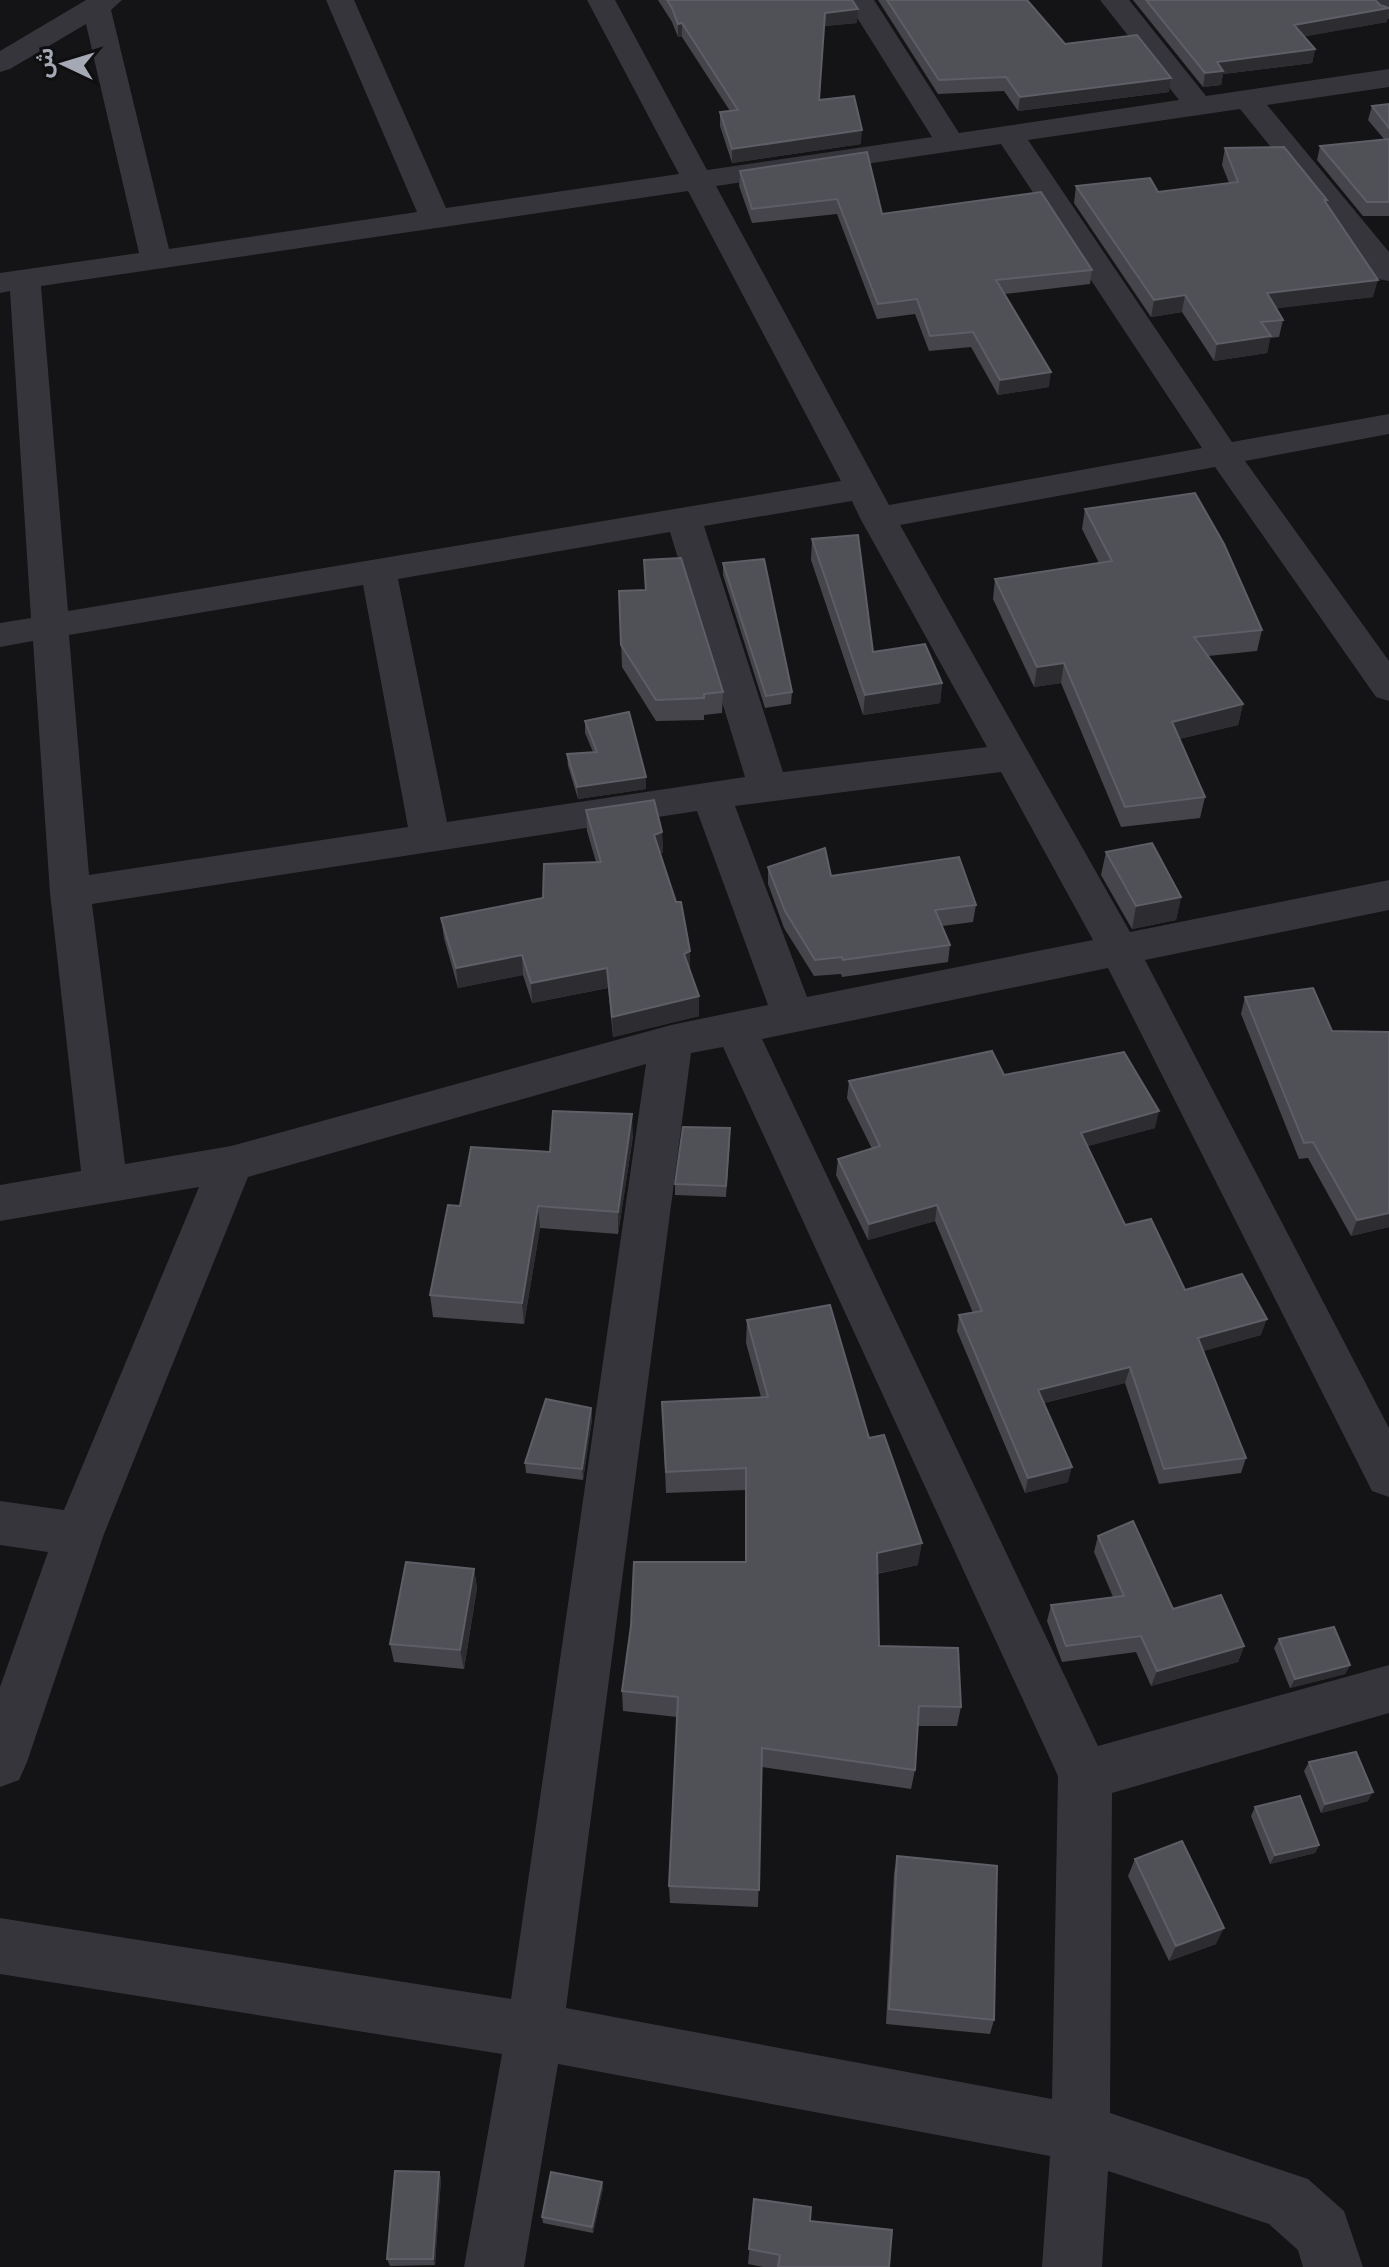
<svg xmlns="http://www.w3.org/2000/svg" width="1389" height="2267" viewBox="0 0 1389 2267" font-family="Raleway,'Noto Sans Arabic',sans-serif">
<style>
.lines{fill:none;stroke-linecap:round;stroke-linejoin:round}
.minor{fill:#35353b;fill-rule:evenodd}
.wall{fill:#45454b}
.shaded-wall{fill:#2d2d31}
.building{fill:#505057;stroke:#5d5e66;stroke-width:2}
</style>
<rect width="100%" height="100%" fill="#141416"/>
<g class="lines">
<!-- minor -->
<path class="minor" d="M 86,0 L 122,0 L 111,10 L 169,249 L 417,212 L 326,0 L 354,0 L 446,208 L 679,174 L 587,0 L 615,0 L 707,170 L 932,137 L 846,0 L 874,0 L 959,133 L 1179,100 L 1100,0 L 1129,0 L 1206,96 L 1389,69 L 1389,87 L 1267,105 L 1389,252 L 1389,281 L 1378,279 L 1240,109 L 1028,140 L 1232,442 L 1389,414 L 1389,434 L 1245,461 L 1389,661 L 1389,701 L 1376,697 L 1215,467 L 900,525 L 1130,932 L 1389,880 L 1389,910 L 1145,960 L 1389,1428 L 1389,1497 L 1372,1491 L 1108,968 L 762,1039 L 1098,1746 L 1389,1665 L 1389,1713 L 1112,1793 L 1110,2113 L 1308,2179 L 1344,2211 L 1363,2267 L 1303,2267 L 1298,2250 L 1269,2224 L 1108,2171 L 1102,2267 L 1042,2267 L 1050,2156 L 558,2064 L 524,2267 L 464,2267 L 502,2054 L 0,1974 L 0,1918 L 511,1999 L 646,1064 L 248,1177 L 104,1534 L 27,1762 L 19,1780 L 0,1787 L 0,1687 L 48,1552 L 0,1545 L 0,1501 L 64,1510 L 199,1187 L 0,1221 L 0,1185 L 81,1171 L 50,893 L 33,641 L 0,647 L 0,623 L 31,618 L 10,291 L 0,293 L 0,273 L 139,253 L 86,24 L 10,69 L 0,72 L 0,51 ZM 1001,144 L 1202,448 L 889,505 L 716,186 ZM 688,191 L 841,481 L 68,611 L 41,286 ZM 852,501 L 860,518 L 987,747 L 783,772 L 704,526 ZM 670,532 L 745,777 L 447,822 L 398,579 ZM 363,585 L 408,827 L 89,875 L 69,635 ZM 1001,772 L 1093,940 L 807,997 L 735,806 ZM 697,811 L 768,1005 L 671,1025 L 231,1146 L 125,1164 L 92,904 ZM 723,1047 L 1058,1776 L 1052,2099 L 566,2008 L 691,1053 Z
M 1364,0 L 1389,0 L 1389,19 L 1379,17 Z"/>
</g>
<!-- wall -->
<path class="wall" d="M 658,0 L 852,0 L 857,23 L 824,26 L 819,100 L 861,144 L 732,163 L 720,126 L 720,112 L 730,111 L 682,37 L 678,37 L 672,22 Z
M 878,0 L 1027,0 L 1065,44 L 1169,92 L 1018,111 L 1004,91 L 938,94 Z
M 1133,0 L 1375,0 L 1387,22 L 1304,36 L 1315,49 L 1312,63 L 1223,74 L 1221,85 L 1203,87 Z
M 1389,104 L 1389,216 L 1363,216 L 1317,160 L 1320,146 L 1384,139 L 1368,120 L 1372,106 Z
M 1225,148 L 1327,200 L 1326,204 L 1373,297 L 1276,308 L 1283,320 L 1279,337 L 1270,338 L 1267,353 L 1214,361 L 1182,312 L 1151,317 L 1074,203 L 1076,186 L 1158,192 L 1229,183 L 1222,165 Z
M 867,152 L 882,214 L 1092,270 L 1090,284 L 1005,294 L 1049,387 L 998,395 L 971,347 L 929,351 L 915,314 L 877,319 L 837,214 L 752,223 L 739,186 L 740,171 Z
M 1085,509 L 1262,630 L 1257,651 L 1208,656 L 1243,704 L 1238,725 L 1179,739 L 1205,797 L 1200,818 L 1121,827 L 1061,683 L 1034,687 L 993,599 L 995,579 L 1099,563 L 1082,529 Z
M 812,539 L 873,652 L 942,683 L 940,703 L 863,715 L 811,560 Z
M 644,560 L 723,692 L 722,713 L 704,715 L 704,720 L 656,721 L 622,667 L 619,591 L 645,590 Z
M 723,563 L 792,692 L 791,704 L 765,708 L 723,575 Z
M 585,721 L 646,777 L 646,789 L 578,799 L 568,766 L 567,754 L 593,752 L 585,733 Z
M 586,810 L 662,832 L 663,853 L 660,853 L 690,972 L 699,1016 L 613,1037 L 608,988 L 532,1003 L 523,975 L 458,988 L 444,938 L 441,918 L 543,898 L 596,862 L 587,831 Z
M 1106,852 L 1181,897 L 1176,920 L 1132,929 L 1101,875 Z
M 768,867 L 831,876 L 976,905 L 973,922 L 942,926 L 950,945 L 948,962 L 842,977 L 841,974 L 814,976 L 784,928 L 768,884 Z
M 1245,997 L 1332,1031 L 1389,1032 L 1389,1227 L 1351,1236 L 1308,1158 L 1299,1159 L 1241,1014 Z
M 1004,1075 L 1155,1128 L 1087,1146 L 1125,1225 L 1185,1290 L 1261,1335 L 1203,1351 L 1246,1458 L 1241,1473 L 1159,1484 L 1125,1383 L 1044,1403 L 1068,1482 L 1025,1493 L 957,1331 L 959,1315 L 973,1313 L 935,1221 L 868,1240 L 836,1175 L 838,1159 L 872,1149 L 847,1098 L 849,1081 Z
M 633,1136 L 618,1234 L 540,1228 L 524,1324 L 433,1317 L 430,1295 L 460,1206 L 550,1152 Z
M 730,1140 L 726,1197 L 675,1195 L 675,1184 Z
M 747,1320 L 869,1438 L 918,1565 L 877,1574 L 879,1646 L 961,1707 L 957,1726 L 918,1726 L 915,1770 L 911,1789 L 762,1767 L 758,1907 L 670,1903 L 669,1886 L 677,1717 L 623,1711 L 622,1691 L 745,1562 L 746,1490 L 666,1493 L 662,1402 L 761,1397 L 746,1343 Z
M 591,1408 L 592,1419 L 583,1480 L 526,1473 L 525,1463 Z
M 1098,1536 L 1173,1609 L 1244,1646 L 1238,1662 L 1151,1686 L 1136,1652 L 1062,1662 L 1047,1621 L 1051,1605 L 1113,1597 L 1094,1552 Z
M 474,1569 L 477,1588 L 464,1669 L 394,1662 L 390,1644 Z
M 1279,1639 L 1350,1665 L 1345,1674 L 1290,1688 L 1274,1648 Z
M 1309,1762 L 1368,1801 L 1321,1813 L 1304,1771 Z
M 1255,1807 L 1319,1845 L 1315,1853 L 1270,1864 L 1251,1816 Z
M 897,1856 L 994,2020 L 990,2034 L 886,2024 L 894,1873 Z
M 1135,1859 L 1216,1944 L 1169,1961 L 1128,1876 Z
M 439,2172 L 441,2179 L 435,2265 L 390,2266 L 387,2259 Z
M 602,2182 L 603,2188 L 593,2233 L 543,2223 L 542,2217 Z
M 754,2199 L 810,2221 L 889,2267 L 763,2267 L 748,2264 Z"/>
<!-- shaded-wall -->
<path class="shaded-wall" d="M 1389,8 L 1387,22 L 1291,39 L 1294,25 Z
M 858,9 L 857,23 L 824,26 L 825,13 Z
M 682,23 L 682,37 L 678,37 L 678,24 Z
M 1315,49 L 1312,63 L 1223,74 L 1221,85 L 1203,87 L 1205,73 L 1217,62 Z
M 1171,78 L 1169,92 L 1018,111 L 1020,97 Z
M 862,130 L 861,144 L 732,163 L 732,149 Z
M 1378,280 L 1373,297 L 1264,310 L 1267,293 Z
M 1185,295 L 1182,312 L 1151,317 L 1154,300 Z
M 1271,336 L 1267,353 L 1214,361 L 1217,344 Z
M 1051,372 L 1049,387 L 998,395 L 1000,380 Z
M 1064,663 L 1061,683 L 1034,687 L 1037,667 Z
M 942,683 L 940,703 L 863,715 L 865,695 Z
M 1243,704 L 1238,725 L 1167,742 L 1172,722 Z
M 646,777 L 646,789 L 578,799 L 577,787 Z
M 662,832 L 663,853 L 655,855 L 654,835 Z
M 1181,897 L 1176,920 L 1132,929 L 1136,906 Z
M 690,951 L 690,972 L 684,954 Z
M 522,955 L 523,975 L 458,988 L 456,968 Z
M 607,968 L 608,988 L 532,1003 L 531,983 Z
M 699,996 L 699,1016 L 613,1037 L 612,1017 Z
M 1159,1111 L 1155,1128 L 1078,1149 L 1081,1133 Z
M 632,1114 L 633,1136 L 618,1234 L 618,1212 Z
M 937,1205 L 935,1221 L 868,1240 L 869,1224 Z
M 538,1206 L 540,1228 L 524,1324 L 522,1303 Z
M 1389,1213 L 1389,1227 L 1351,1236 L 1357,1220 Z
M 1267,1319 L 1261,1335 L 1193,1354 L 1198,1338 Z
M 1130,1367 L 1125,1383 L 1035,1405 L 1038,1390 Z
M 591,1408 L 592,1419 L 583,1480 L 582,1469 Z
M 1072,1467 L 1068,1482 L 1025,1493 L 1028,1478 Z
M 922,1543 L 918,1565 L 874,1574 L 877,1553 Z
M 474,1569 L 477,1588 L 464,1669 L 460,1650 Z
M 1244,1646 L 1238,1662 L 1151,1686 L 1157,1671 Z
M 1350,1665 L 1345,1674 L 1290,1688 L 1295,1679 Z
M 1373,1792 L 1368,1801 L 1321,1813 L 1325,1804 Z
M 1319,1845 L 1315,1853 L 1270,1864 L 1275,1855 Z
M 1224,1928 L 1216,1944 L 1169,1961 L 1176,1946 Z
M 439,2172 L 441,2179 L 435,2265 L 433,2259 Z
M 602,2182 L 603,2188 L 593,2233 L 592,2227 Z"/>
<!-- building -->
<path class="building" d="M 667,0 L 852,0 L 858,9 L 825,13 L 819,100 L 854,96 L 862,130 L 732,149 L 720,112 L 738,110 L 682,23 L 678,24 L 672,8 Z
M 887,0 L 1027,0 L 1065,44 L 1137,35 L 1171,78 L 1020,97 L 1006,77 L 939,80 Z
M 1146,0 L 1375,0 L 1380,5 L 1389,8 L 1294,25 L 1315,49 L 1217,62 L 1223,71 L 1205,73 Z
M 1389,104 L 1389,128 L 1372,106 Z
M 1389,139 L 1389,202 L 1367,202 L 1320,146 Z
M 1284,147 L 1327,200 L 1324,200 L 1378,280 L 1267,293 L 1283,320 L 1261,322 L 1271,336 L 1217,344 L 1185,295 L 1154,300 L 1076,186 L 1150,178 L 1158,192 L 1238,182 L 1225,148 Z
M 867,152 L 882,214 L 1041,192 L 1092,270 L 996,280 L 1051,372 L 1000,380 L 973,332 L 930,336 L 917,299 L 878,304 L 837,199 L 752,209 L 740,171 Z
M 1195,493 L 1224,544 L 1262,630 L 1194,637 L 1243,704 L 1172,722 L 1205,797 L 1125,807 L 1064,663 L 1037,667 L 995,579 L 1112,561 L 1085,509 Z
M 858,535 L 873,652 L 925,644 L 942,683 L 865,695 L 812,539 Z
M 681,558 L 723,692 L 704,694 L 704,698 L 656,700 L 621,645 L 619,591 L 646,590 L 644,560 Z
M 764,559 L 792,692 L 766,696 L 723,563 Z
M 629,712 L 646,777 L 577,787 L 567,754 L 597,752 L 585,721 Z
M 654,800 L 662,832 L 654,835 L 676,902 L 681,902 L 690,951 L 684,954 L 699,996 L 612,1017 L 607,968 L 531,983 L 522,955 L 456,968 L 441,918 L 543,898 L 544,864 L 601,862 L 586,810 Z
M 1152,843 L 1181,897 L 1136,906 L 1106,852 Z
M 825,848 L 831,876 L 959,857 L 976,905 L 935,910 L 950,945 L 843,960 L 842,957 L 815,960 L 785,911 L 768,867 Z
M 1313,988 L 1332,1031 L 1389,1032 L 1389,1213 L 1357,1220 L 1313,1142 L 1304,1143 L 1245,997 Z
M 992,1051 L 1004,1075 L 1124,1052 L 1159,1111 L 1081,1133 L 1125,1225 L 1151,1219 L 1185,1290 L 1242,1274 L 1267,1319 L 1198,1338 L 1246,1458 L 1164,1469 L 1130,1367 L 1038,1390 L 1072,1467 L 1028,1478 L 959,1315 L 982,1311 L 937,1205 L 869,1224 L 838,1159 L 880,1146 L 849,1081 Z
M 553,1111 L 632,1114 L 618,1212 L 538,1206 L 522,1303 L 430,1295 L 448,1205 L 460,1206 L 471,1147 L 550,1152 Z
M 683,1127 L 730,1128 L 726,1186 L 675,1184 Z
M 830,1305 L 869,1438 L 884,1435 L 922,1543 L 877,1553 L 879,1646 L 958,1648 L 961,1707 L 919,1706 L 915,1770 L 762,1748 L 759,1890 L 669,1886 L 678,1697 L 622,1691 L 631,1626 L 634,1562 L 746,1562 L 746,1468 L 666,1472 L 662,1402 L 768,1397 L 747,1320 Z
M 546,1399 L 591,1408 L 582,1469 L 525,1463 Z
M 1133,1521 L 1173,1609 L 1221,1595 L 1244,1646 L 1157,1671 L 1141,1636 L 1066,1646 L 1051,1605 L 1124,1596 L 1098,1536 Z
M 406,1562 L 474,1569 L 460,1650 L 390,1644 Z
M 1334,1627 L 1350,1665 L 1295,1679 L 1279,1639 Z
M 1356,1752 L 1373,1792 L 1325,1804 L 1309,1762 Z
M 1300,1796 L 1319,1845 L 1275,1855 L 1255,1807 Z
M 1182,1841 L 1224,1928 L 1176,1946 L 1135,1859 Z
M 897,1856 L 997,1866 L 994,2020 L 889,2009 Z
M 395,2171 L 439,2172 L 433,2259 L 387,2259 Z
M 551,2172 L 602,2182 L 592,2227 L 542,2217 Z
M 754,2199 L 811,2207 L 810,2221 L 892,2230 L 889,2267 L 778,2267 L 780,2255 L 749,2249 Z"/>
<!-- north arrow -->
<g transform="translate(64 64) rotate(274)" stroke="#0f0f11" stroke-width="6" paint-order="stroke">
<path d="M0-6L14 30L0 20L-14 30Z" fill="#a5a9b6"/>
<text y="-12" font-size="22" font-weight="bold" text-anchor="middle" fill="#a5a9b6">ش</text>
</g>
</svg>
